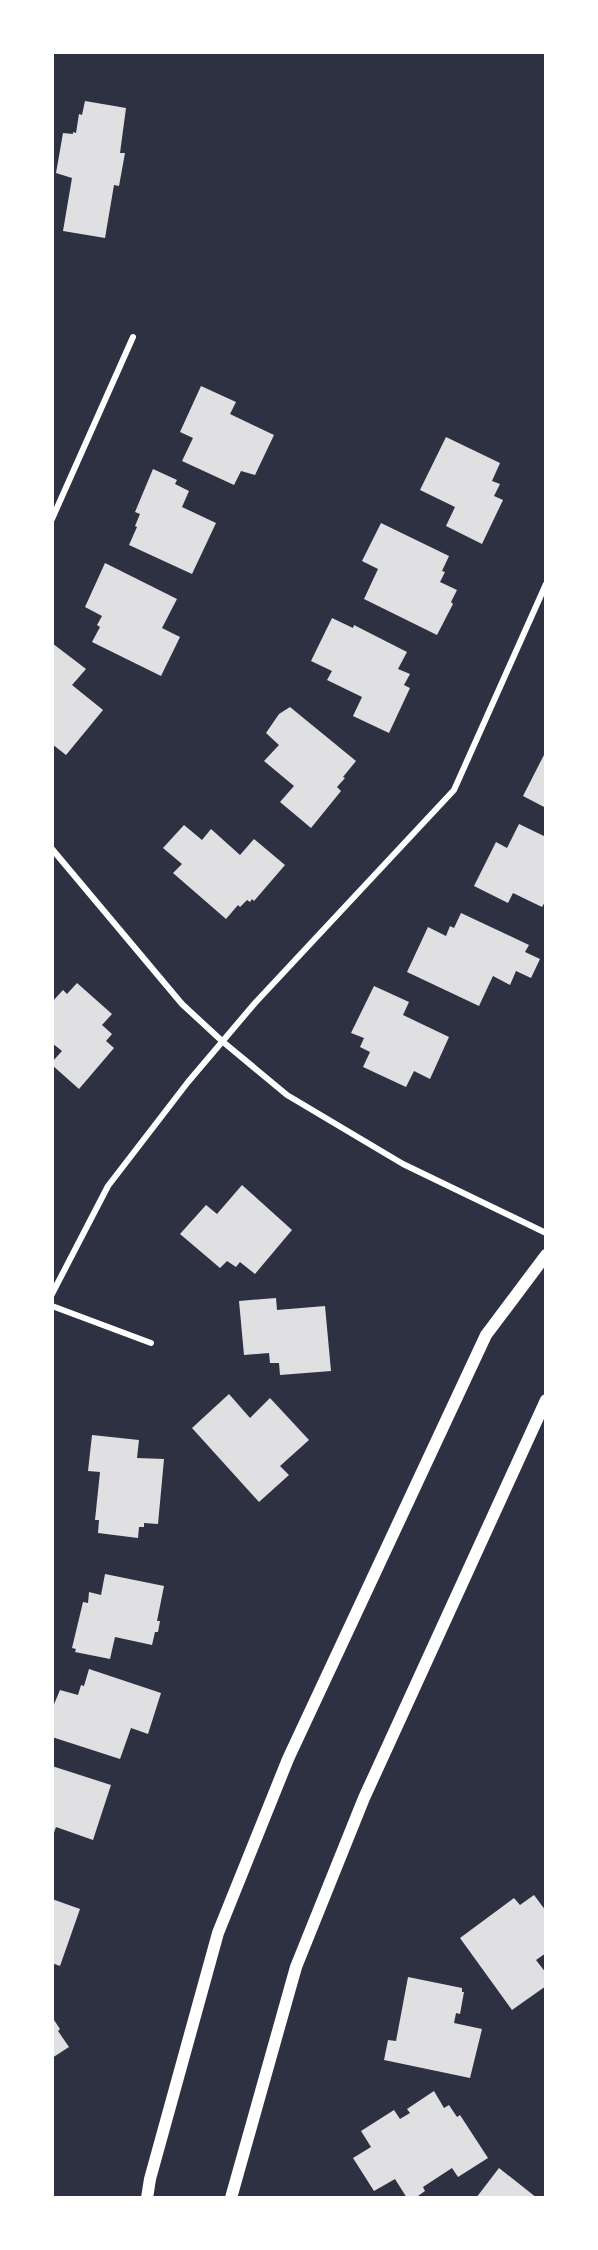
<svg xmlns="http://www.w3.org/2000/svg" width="598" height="2250" viewBox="0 0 598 2250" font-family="'Asap Condensed',sans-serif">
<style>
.building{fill:#e0e0e3}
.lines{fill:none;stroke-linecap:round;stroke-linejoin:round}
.minor{stroke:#fff;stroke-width:6}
.secondary{stroke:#fff;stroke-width:12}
</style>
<rect width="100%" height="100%" fill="#2d3142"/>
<!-- building -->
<path class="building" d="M 85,101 L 126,108 L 120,153 L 125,153 L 119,186 L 114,185 L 105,238 L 63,231 L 72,178 L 56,173 L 63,133 L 73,134 L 73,132 L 76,133 L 79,114 L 82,115 Z
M 201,386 L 236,402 L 230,414 L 274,435 L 255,475 L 241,471 L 234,485 L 182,461 L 193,438 L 180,432 Z
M 446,437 L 500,463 L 492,481 L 500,484 L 494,496 L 503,500 L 482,544 L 446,526 L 455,507 L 420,490 Z
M 153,469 L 177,480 L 175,484 L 189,491 L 182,507 L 216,523 L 192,574 L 129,545 L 137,527 L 135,526 L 140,514 L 135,512 Z
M 381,523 L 449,556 L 442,571 L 445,572 L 440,582 L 457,590 L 451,602 L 453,604 L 437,635 L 364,599 L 378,569 L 362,561 Z
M 105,563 L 177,599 L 162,628 L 180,637 L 161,676 L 92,642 L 100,627 L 97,625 L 102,616 L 85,607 Z
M 332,618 L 353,628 L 354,625 L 407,652 L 398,669 L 410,674 L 404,685 L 410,688 L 389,733 L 353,716 L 362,697 L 327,680 L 332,671 L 311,661 Z
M 52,643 L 86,669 L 72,685 L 103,710 L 66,755 L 52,744 Z
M 290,707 L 356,761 L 343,777 L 345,778 L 337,787 L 341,791 L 311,828 L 280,802 L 294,786 L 264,761 L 279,745 L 266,733 L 279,714 Z
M 546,751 L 546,808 L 523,796 Z
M 519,824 L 546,837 L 546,900 L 542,907 L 513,893 L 508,903 L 474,886 L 496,842 L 507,848 Z
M 184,825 L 202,840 L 211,829 L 240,855 L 254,839 L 285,865 L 254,901 L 252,899 L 250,902 L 247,900 L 240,907 L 238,905 L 226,919 L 173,873 L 182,864 L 163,848 Z
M 461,913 L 529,945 L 525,952 L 540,959 L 531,978 L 516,971 L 510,985 L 493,976 L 479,1006 L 407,972 L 428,927 L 446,936 L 450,926 L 454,928 Z
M 77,983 L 112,1014 L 102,1025 L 112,1034 L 106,1041 L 114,1048 L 79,1089 L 52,1065 L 52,1062 L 62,1051 L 52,1043 L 52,1002 L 63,990 L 67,994 Z
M 374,986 L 409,1002 L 403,1015 L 449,1037 L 430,1079 L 414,1071 L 406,1087 L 363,1067 L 370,1052 L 360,1047 L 364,1038 L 351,1033 Z
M 242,1185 L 292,1230 L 255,1274 L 240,1262 L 236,1267 L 227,1261 L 220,1268 L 180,1234 L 206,1205 L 217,1214 Z
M 276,1298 L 277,1310 L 325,1306 L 331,1371 L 280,1375 L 279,1363 L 270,1363 L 269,1353 L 244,1355 L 239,1301 Z
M 229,1394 L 250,1418 L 270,1398 L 309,1440 L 280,1466 L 289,1475 L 259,1502 L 192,1428 Z
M 92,1435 L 139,1440 L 137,1458 L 164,1459 L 158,1524 L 144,1523 L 144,1527 L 139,1527 L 138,1538 L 98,1533 L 99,1520 L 95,1520 L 100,1472 L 88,1471 Z
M 105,1574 L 164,1586 L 157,1621 L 160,1621 L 158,1632 L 155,1632 L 152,1645 L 115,1637 L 110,1659 L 75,1652 L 76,1649 L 72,1648 L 83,1602 L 88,1603 L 89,1592 L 101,1595 Z
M 89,1669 L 161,1693 L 148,1734 L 131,1728 L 120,1759 L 52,1737 L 52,1709 L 60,1690 L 78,1695 L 81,1685 L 84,1686 Z
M 52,1766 L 111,1785 L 93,1840 L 56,1827 L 52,1838 Z
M 534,1895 L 546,1911 L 546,1953 L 536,1960 L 546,1973 L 546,1986 L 512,2010 L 460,1938 L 514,1898 L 520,1905 Z
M 52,1899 L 80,1909 L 60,1966 L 52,1963 Z
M 408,1977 L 462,1988 L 462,1992 L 464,1992 L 460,2014 L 456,2013 L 454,2023 L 482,2029 L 470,2078 L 384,2060 L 388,2040 L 396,2041 Z
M 52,2017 L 60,2029 L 58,2031 L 69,2047 L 52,2058 Z
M 434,2091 L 444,2108 L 449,2105 L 457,2117 L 460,2115 L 488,2158 L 458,2177 L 452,2168 L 423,2187 L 425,2191 L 415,2198 L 407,2198 L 395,2179 L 374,2191 L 353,2158 L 371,2147 L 361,2131 L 394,2110 L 400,2119 L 410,2113 L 407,2109 Z
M 499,2168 L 537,2198 L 476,2198 Z"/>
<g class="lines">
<!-- minor -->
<path class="minor" d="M 52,519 L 133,337
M 52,849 L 182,1004 L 222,1041 L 287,1095 L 403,1164 L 546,1233
M 52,1294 L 108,1186 L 188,1082 L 255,1003 L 454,790 L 546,584
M 52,1306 L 151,1343"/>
<!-- secondary -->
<path class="secondary" d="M 147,2198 L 150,2179 L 218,1933 L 288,1759 L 486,1335 L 546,1255
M 231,2198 L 296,1967 L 364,1798 L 546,1400"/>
</g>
<!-- border -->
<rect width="598" height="2250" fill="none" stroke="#ffffff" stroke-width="108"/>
</svg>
